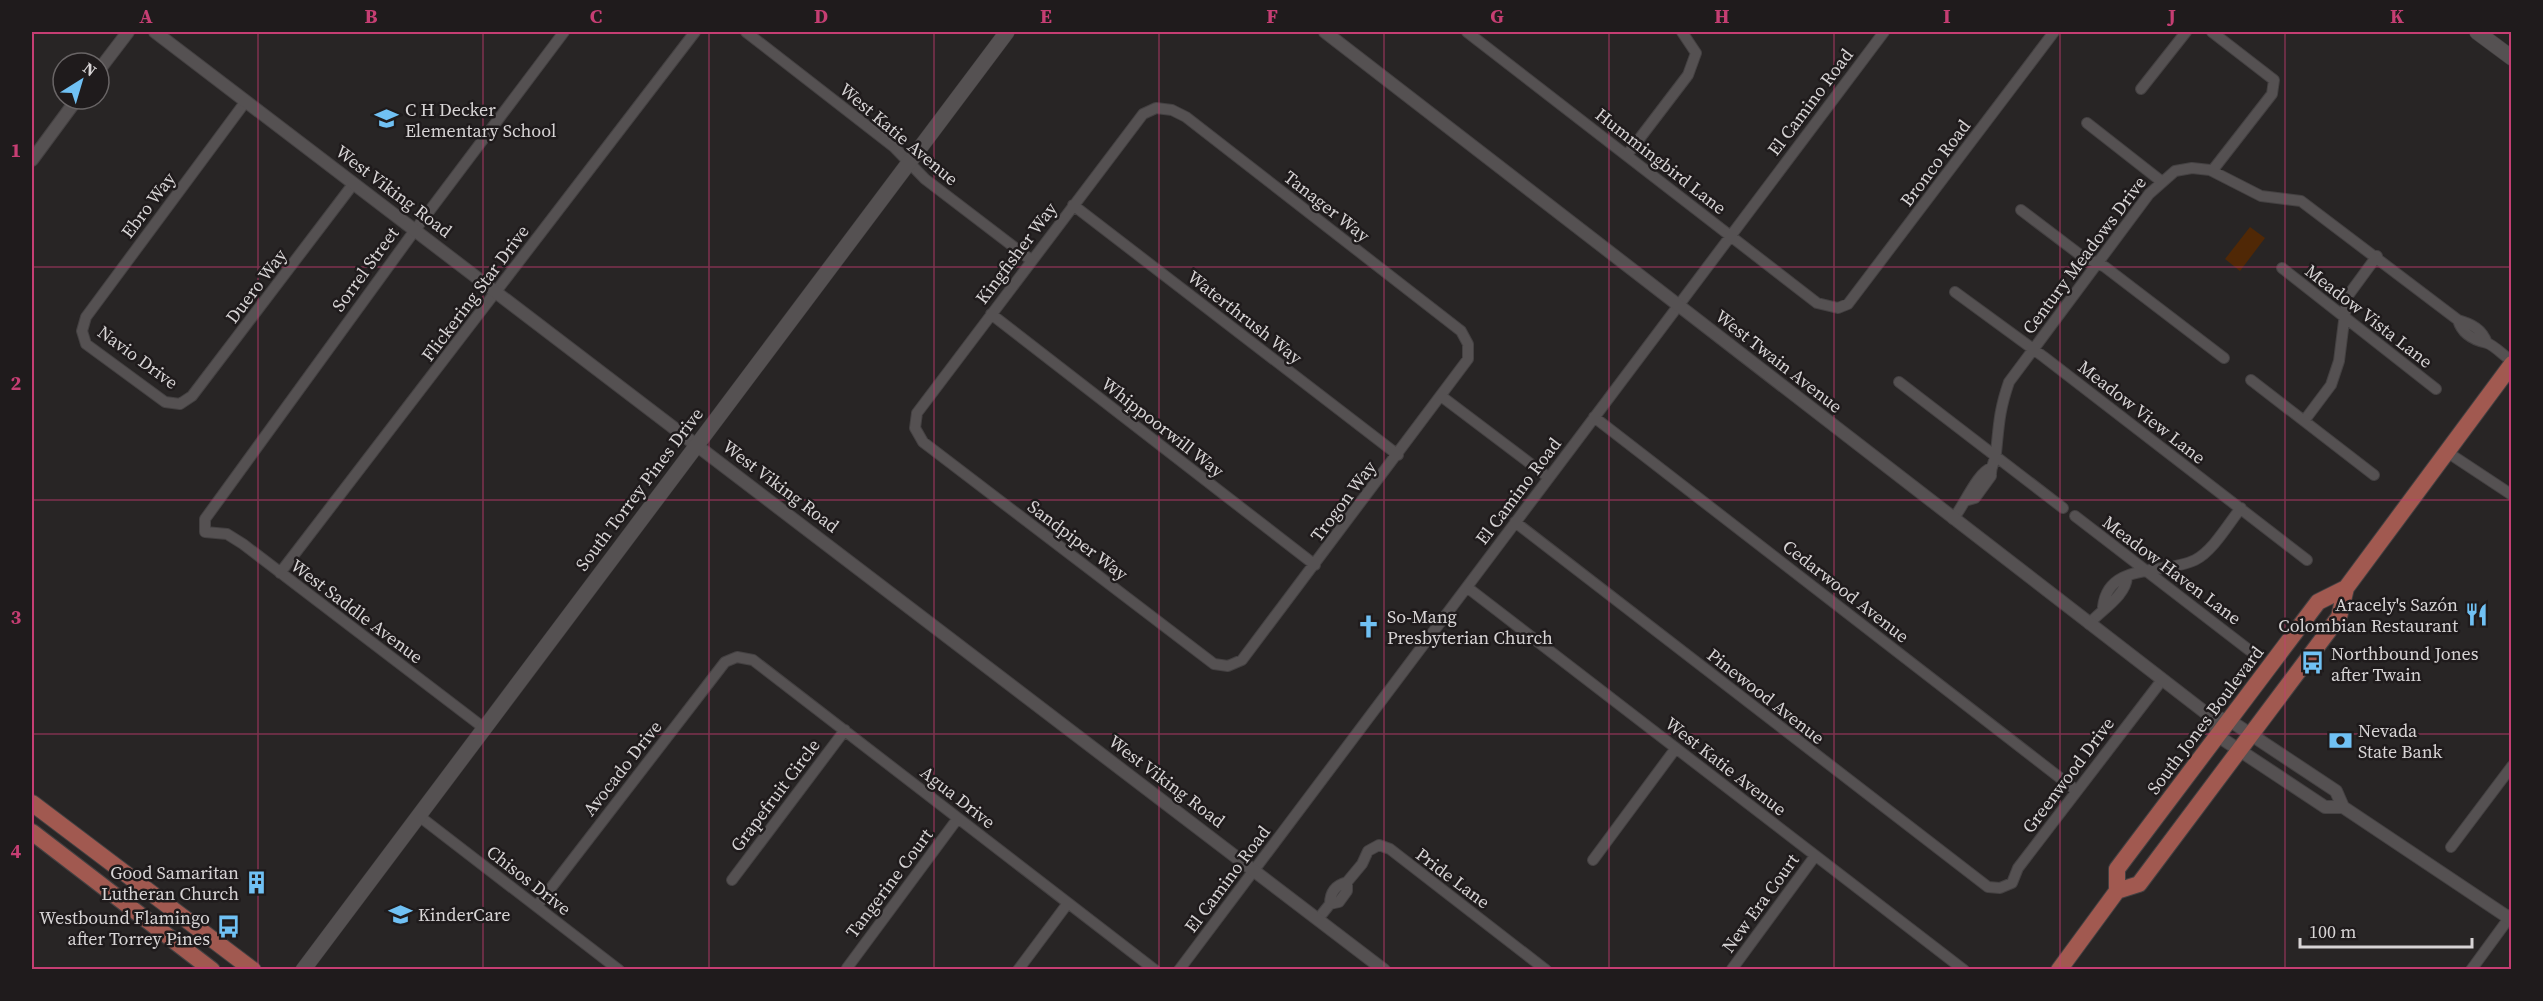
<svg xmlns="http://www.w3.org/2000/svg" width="2543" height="1001" viewBox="0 0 2543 1001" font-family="'Source Serif 4',serif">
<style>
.pitch{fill:#502806}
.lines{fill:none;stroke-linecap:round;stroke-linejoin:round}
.minor-casing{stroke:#444142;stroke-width:12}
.tertiary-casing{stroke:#444142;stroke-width:14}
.secondary-casing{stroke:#444142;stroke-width:16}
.primary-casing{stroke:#444142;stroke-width:18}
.minor{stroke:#555152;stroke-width:10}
.tertiary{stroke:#555152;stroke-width:12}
.secondary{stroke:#555152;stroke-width:15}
.primary{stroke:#a15950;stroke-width:16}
.grid{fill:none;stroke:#c63e73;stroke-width:1.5;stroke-opacity:0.55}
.labels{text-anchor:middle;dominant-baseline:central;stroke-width:5;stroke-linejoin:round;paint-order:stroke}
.street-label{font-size:18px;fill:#d7d4d5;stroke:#1f1b1c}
.poi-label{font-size:18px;fill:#d7d4d5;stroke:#1f1b1c;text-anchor:start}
.neatline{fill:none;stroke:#c63e73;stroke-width:2}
.grid-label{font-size:20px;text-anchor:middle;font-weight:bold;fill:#c63e73}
</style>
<rect width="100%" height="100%" fill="#282525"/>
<!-- pitch -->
<path class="pitch" d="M 2250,227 L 2265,238 L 2240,271 L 2225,259 Z"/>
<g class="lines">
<defs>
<path id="minor" d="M 746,32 L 894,147 L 925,179 L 1031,260
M 1467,32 L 1817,303 L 1838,308 L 1848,304 L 2054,32
M 2212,32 L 2274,80 L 2272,94 L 2212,171
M 2141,89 L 2186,32
M 246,101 L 86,317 L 82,331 L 86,344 L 165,402 L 180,404 L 192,396 L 354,183
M 1156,108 L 1172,110 L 1186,117 L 1461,331 L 1468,344 L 1468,359 L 1242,660 L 1228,666 L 1214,664 L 923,442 L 915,428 L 917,413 L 1143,114 Z
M 2087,123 L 2161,181
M 1627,155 L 1688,75 L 1696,53 L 1682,32
M 1073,205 L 1398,455
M 2021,210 L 2079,254 L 2105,267 L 2224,358
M 2282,268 L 2436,389
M 1955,292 L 2044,357 L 2307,560
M 991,314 L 1315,565
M 2458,320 C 2462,334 2473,340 2487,343 C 2495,346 2504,356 2512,361
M 2251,380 L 2374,475
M 1899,382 L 2063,508
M 1441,396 L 1548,477
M 1594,417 L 2077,791
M 2304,421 L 2331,385 L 2339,361 L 2347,297 L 2377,256
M 2447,452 L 2512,495
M 1968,500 L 1975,498 L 1991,476 C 1990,467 1995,462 1996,453 C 1999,424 1999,411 2009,382 L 2149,194 L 2175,171 L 2192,168 L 2210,170 L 2261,196 L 2301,201 L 2458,320 C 2472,324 2482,329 2487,343
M 2075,516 L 2249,650
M 1953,519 C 1964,506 1977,473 1991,468
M 1515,522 L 1988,887 L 2000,888 L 2012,883 L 2018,868 L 2162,680
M 280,573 L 695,32
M 1468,588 L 1964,970
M 2103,607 C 2108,561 2165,575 2195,560 C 2213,551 2228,524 2241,508
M 2089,624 C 2101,610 2126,596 2127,577
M 484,728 L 243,544 L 227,534 L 205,532 L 205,519 L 415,230 L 564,32
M 419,816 L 619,970
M 2451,847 L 2512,766
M 1593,860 L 1676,748
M 732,880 L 845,730
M 1330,904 C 1330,892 1336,885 1347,882
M 537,906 L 725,662 L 737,657 L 753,660 L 1155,970
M 1318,919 L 1330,904 L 1339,902 L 1347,891 L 1347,882 L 1362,864 L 1368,851 L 1379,845 L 1390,849 L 1546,970
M 847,968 L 958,818
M 1732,969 L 1815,856
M 1018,970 L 1068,903
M 1179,970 L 1884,32
M 2471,970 L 2512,914"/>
<path id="tertiary" d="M 155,32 L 1384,970
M 1325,32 L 2211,717 L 2229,720 L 2336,791 L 2343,807 L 2512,920
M 99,70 L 128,32
M 32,160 L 77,99
M 2216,729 L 2218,736 L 2325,807 L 2343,807"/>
<path id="secondary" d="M 2477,32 L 2512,58
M 303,970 L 1007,32"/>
<path id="primary" d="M 32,803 L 253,970
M 32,832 L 212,970
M 2117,891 L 2117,869 L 2318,602 L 2346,588
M 2059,970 L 2117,891 L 2139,884 L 2339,617 L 2346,588 L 2512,364"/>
</defs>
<!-- minor casing -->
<use href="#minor" class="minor-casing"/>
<!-- tertiary casing -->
<use href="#tertiary" class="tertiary-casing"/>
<!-- secondary casing -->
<use href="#secondary" class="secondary-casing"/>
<!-- primary casing -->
<use href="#primary" class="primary-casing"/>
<!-- minor -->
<use href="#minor" class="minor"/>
<!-- tertiary -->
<use href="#tertiary" class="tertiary"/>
<!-- secondary -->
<use href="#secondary" class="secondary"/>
<!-- primary -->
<use href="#primary" class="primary"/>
</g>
<!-- grid -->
<path class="grid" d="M 258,32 L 258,970M 483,32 L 483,970M 709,32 L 709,970M 934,32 L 934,970M 1159,32 L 1159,970M 1384,32 L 1384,970M 1609,32 L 1609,970M 1834,32 L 1834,970M 2060,32 L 2060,970M 2285,32 L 2285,970M 32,267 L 2512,267M 32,500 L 2512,500M 32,734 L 2512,734"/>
<!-- icons -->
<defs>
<symbol id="school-bare" viewBox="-9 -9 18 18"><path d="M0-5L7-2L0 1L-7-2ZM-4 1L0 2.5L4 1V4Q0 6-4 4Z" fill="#70c1f4" stroke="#1f1b1c" stroke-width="2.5" paint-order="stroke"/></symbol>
<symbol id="restaurant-bare" viewBox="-9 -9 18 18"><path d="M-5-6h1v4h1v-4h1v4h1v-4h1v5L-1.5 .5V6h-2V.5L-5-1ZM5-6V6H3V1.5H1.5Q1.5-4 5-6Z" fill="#70c1f4" stroke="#1f1b1c" stroke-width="2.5" paint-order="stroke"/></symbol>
<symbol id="church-bare" viewBox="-9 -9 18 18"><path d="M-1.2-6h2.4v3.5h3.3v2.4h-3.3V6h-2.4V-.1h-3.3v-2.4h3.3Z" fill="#70c1f4" stroke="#1f1b1c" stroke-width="2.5" paint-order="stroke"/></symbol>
<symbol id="bus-bare" viewBox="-9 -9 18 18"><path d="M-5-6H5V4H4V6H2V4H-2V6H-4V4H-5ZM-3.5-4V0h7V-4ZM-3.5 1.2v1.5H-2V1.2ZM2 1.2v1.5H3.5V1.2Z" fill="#70c1f4" stroke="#1f1b1c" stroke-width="2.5" paint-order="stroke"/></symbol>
<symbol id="bank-bare" viewBox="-9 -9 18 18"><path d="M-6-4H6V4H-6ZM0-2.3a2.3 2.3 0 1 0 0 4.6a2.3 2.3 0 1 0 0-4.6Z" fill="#70c1f4" stroke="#1f1b1c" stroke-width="2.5" paint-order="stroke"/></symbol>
<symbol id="building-bare" viewBox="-9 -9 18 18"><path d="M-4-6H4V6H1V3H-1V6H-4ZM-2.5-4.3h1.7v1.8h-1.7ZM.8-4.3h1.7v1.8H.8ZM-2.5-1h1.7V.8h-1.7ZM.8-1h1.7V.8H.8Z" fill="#70c1f4" stroke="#1f1b1c" stroke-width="2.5" paint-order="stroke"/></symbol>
</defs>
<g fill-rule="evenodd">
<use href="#school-bare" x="370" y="102" width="33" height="33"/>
<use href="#restaurant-bare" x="2460" y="598" width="33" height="33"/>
<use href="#church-bare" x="1352" y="610" width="33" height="33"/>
<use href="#bus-bare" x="2296" y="646" width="33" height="33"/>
<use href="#bank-bare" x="2324" y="724" width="33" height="33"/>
<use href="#building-bare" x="240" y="866" width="33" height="33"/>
<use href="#school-bare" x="384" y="898" width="33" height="33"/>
<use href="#bus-bare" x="212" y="910" width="33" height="33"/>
</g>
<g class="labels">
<!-- street labels -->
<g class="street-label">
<text transform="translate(1810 102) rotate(-53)">El Camino Road</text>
<text transform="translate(899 134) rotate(40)">West Katie Avenue</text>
<text transform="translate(1661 161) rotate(38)">Hummingbird Lane</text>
<text transform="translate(1935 163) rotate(-53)">Bronco Road</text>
<text transform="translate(394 191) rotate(37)">West Viking Road</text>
<text transform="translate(148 205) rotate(-53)">Ebro Way</text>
<text transform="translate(1327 206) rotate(38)">Tanager Way</text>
<text transform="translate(1016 253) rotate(-53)">Kingfisher Way</text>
<text transform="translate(2084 255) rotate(-53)">Century Meadows Drive</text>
<text transform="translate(365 269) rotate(-54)">Sorrel Street</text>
<text transform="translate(256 286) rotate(-53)">Duero Way</text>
<text transform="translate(475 293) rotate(-53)">Flickering Star Drive</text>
<text transform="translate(2369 316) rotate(38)">Meadow Vista Lane</text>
<text transform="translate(1245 317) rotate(38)">Waterthrush Way</text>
<text transform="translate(138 357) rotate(36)">Navio Drive</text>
<text transform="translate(1779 361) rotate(38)">West Twain Avenue</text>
<text transform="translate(2142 412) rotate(38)">Meadow View Lane</text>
<text transform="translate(1163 427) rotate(38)">Whippoorwill Way</text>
<text transform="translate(781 486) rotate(37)">West Viking Road</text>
<text transform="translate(639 489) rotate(-53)">South Torrey Pines Drive</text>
<text transform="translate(1518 491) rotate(-53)">El Camino Road</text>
<text transform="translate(1343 501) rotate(-53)">Trogon Way</text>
<text transform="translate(1078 540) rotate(37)">Sandpiper Way</text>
<text transform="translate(2172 570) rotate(37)">Meadow Haven Lane</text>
<text transform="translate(1846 591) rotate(38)">Cedarwood Avenue</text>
<text transform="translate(357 611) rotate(37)">West Saddle Avenue</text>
<text transform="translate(1766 696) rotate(38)">Pinewood Avenue</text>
<text transform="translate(2205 720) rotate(-53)">South Jones Boulevard</text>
<text transform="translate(1726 766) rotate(38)">West Katie Avenue</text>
<text transform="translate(622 768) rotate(-52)">Avocado Drive</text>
<text transform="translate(2068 775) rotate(-53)">Greenwood Drive</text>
<text transform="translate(1167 781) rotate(37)">West Viking Road</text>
<text transform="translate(775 795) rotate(-53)">Grapefruit Circle</text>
<text transform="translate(958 797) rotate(38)">Agua Drive</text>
<text transform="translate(1453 878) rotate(37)">Pride Lane</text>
<text transform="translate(1227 879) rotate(-53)">El Camino Road</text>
<text transform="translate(529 880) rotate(38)">Chisos Drive</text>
<text transform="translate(889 883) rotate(-53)">Tangerine Court</text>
<text transform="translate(1760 903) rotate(-54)">New Era Court</text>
</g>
<!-- poi labels -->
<g class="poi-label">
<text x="405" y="109">C H Decker<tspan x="405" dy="21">Elementary School</tspan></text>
<text x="2458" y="604" text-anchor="end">Aracely's Sazón<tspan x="2458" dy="21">Colombian Restaurant</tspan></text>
<text x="1387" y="616">So-Mang<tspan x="1387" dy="21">Presbyterian Church</tspan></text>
<text x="2331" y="653">Northbound Jones<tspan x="2331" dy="21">after Twain</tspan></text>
<text x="2358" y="730">Nevada<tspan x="2358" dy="21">State Bank</tspan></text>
<text x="239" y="872" text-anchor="end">Good Samaritan<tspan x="239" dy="21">Lutheran Church</tspan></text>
<text x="418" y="914">KinderCare</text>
<text x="210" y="917" text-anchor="end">Westbound Flamingo<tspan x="210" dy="21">after Torrey Pines</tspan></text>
</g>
</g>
<!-- border -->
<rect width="2543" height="1001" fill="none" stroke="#1f1b1c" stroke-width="66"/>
<!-- north arrow -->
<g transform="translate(81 81) rotate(37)"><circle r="28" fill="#1f1b1c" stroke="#696566" stroke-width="1.5"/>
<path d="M0-4.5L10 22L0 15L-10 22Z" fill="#70c1f4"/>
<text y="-9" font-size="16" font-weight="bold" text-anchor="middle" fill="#d7d4d5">N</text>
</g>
<!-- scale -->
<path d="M2300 938v9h172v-9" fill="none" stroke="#d7d4d5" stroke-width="3"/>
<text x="2309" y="938" font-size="18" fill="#d7d4d5" stroke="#1f1b1c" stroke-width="4.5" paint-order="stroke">100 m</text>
<rect x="33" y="33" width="2477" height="935" class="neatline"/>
<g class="grid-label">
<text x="146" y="23">A</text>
<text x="371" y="23">B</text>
<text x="596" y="23">C</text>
<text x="821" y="23">D</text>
<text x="1046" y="23">E</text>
<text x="1272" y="23">F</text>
<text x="1497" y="23">G</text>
<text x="1722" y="23">H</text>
<text x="1947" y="23">I</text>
<text x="2172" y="23">J</text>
<text x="2397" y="23">K</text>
<text x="16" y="157">1</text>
<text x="16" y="390">2</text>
<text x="16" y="624">3</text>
<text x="16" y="858">4</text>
</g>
</svg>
